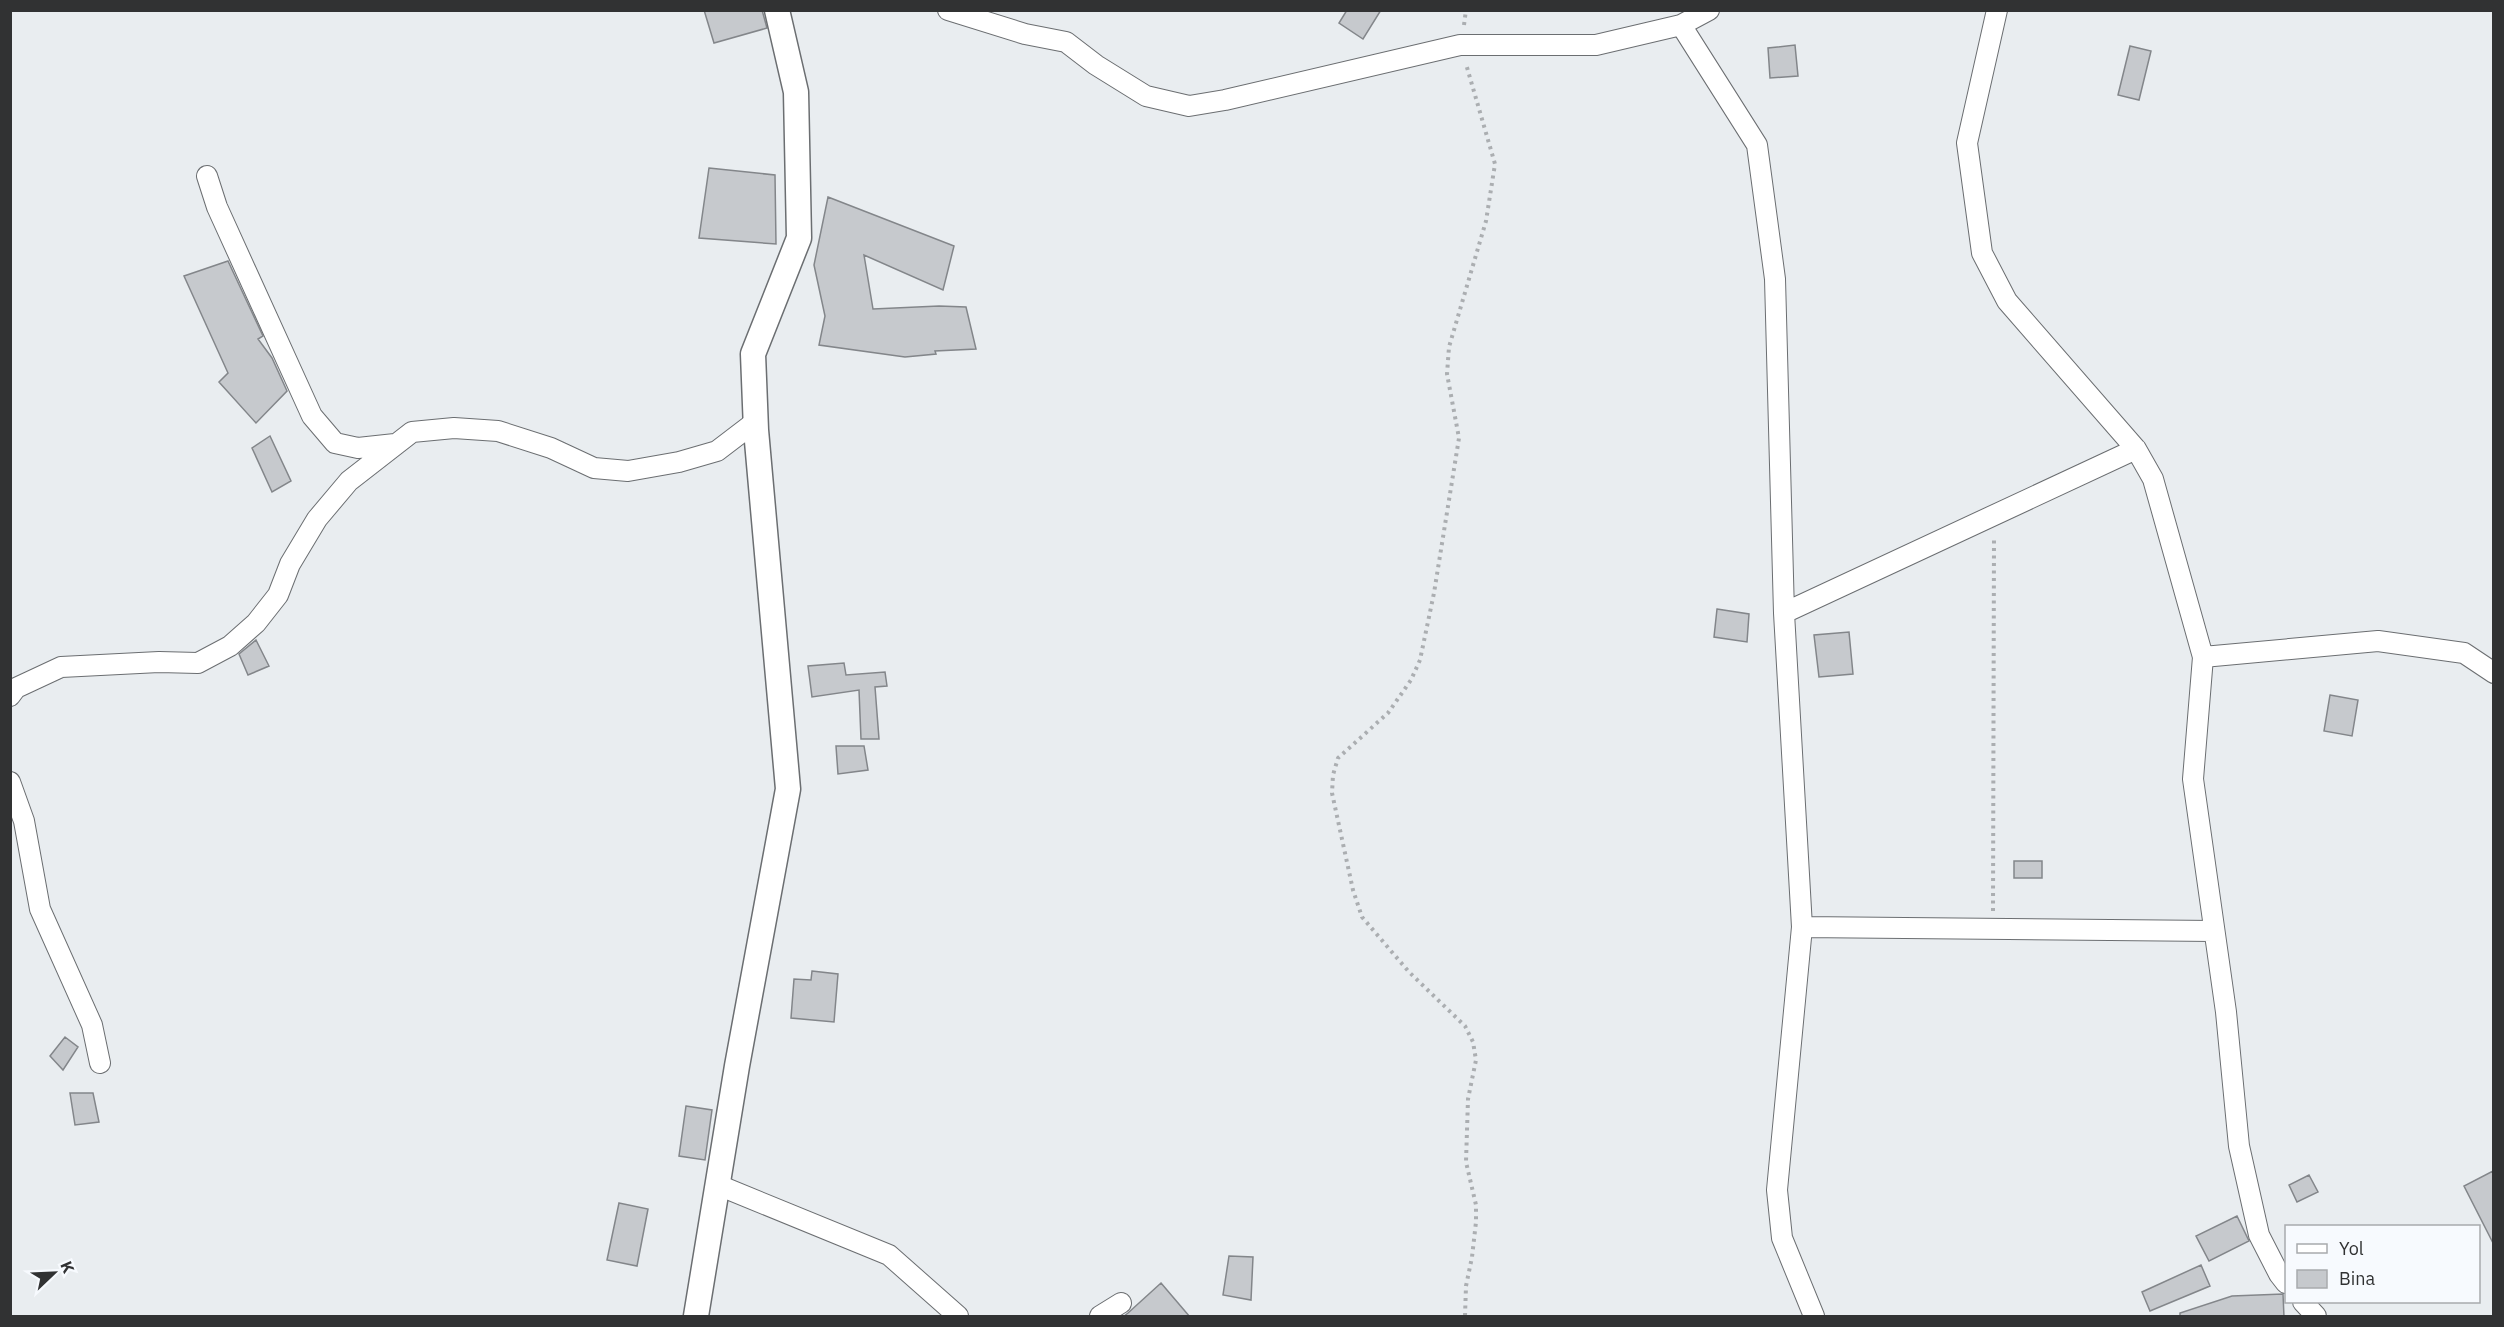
<svg xmlns="http://www.w3.org/2000/svg" width="2504" height="1327" viewBox="0 0 2504 1327" font-family="'IBM Plex Sans',sans-serif">
<style>
.building{fill:#c6c9cd;stroke:#83868a;stroke-width:1.5}
.lines{fill:none;stroke-linecap:round;stroke-linejoin:round}
.minor-casing{stroke:#6b6e71;stroke-width:22}
.tertiary-casing{stroke:#6b6e71;stroke-width:27}
.path{stroke:#abaeb1;stroke-width:4;stroke-dasharray:3 4.5;stroke-linecap:butt}
.minor{stroke:#fff;stroke-width:20}
.tertiary{stroke:#fff;stroke-width:24}
</style>
<rect width="100%" height="100%" fill="#e9edf0"/>
<!-- building -->
<path class="building" d="M 704,10 L 762,10 L 767,28 L 714,43 Z
M 1347,10 L 1381,10 L 1363,39 L 1339,23 Z
M 1795,45 L 1798,76 L 1770,78 L 1768,48 Z
M 2130,46 L 2151,51 L 2139,100 L 2118,95 Z
M 709,168 L 775,175 L 776,244 L 699,238 Z
M 828,197 L 954,246 L 943,290 L 864,255 L 873,309 L 939,306 L 966,307 L 976,349 L 935,351 L 936,354 L 905,357 L 819,345 L 825,316 L 814,265 Z
M 228,261 L 263,336 L 258,339 L 272,358 L 287,391 L 256,423 L 219,382 L 228,373 L 184,276 Z
M 270,436 L 291,481 L 272,492 L 252,448 Z
M 1717,609 L 1749,614 L 1747,642 L 1714,637 Z
M 1849,632 L 1853,674 L 1819,677 L 1814,635 Z
M 256,640 L 269,666 L 248,675 L 239,654 Z
M 844,663 L 846,675 L 885,672 L 887,686 L 875,687 L 879,739 L 861,739 L 859,690 L 812,697 L 808,666 Z
M 2330,695 L 2358,700 L 2352,736 L 2324,731 Z
M 836,746 L 864,746 L 868,770 L 838,774 Z
M 2014,861 L 2042,861 L 2042,878 L 2014,878 Z
M 812,971 L 838,974 L 834,1022 L 791,1018 L 794,979 L 811,980 Z
M 65,1037 L 78,1047 L 63,1070 L 50,1056 Z
M 70,1093 L 93,1093 L 99,1122 L 75,1125 Z
M 686,1106 L 712,1110 L 705,1160 L 679,1156 Z
M 2493,1171 L 2493,1243 L 2464,1186 Z
M 2309,1175 L 2318,1192 L 2297,1202 L 2289,1185 Z
M 619,1203 L 648,1209 L 637,1266 L 607,1260 Z
M 2237,1216 L 2249,1241 L 2209,1261 L 2196,1236 Z
M 1229,1256 L 1253,1257 L 1251,1300 L 1223,1295 Z
M 2201,1265 L 2210,1286 L 2150,1311 L 2142,1292 Z
M 1161,1283 L 1190,1317 L 1123,1317 L 1128,1313 Z
M 2283,1294 L 2284,1317 L 2180,1317 L 2180,1313 L 2232,1296 Z"/>
<g class="lines">
<defs>
<path id="minor" d="M 948,10 L 1025,34 L 1066,42 L 1096,65 L 1146,96 L 1189,106 L 1225,100 L 1460,45 L 1596,45 L 1681,25 L 1709,10
M 1997,10 L 1967,143 L 1982,253 L 2007,301 L 2136,449 L 2153,479 L 2203,657 L 2193,779 L 2226,1012 L 2239,1146 L 2259,1235 L 2279,1274 L 2286,1283
M 1681,25 L 1757,145 L 1775,279 L 1784,613 L 1802,927 L 1777,1190 L 1782,1238 L 1814,1316
M 207,176 L 217,207 L 312,416 L 335,443 L 358,448 L 395,444
M 1784,613 L 2136,449
M 2203,657 L 2378,641 L 2464,653 L 2494,673
M 10,696 L 16,688 L 61,667 L 159,662 L 198,663 L 230,646 L 256,623 L 278,595 L 290,564 L 317,519 L 349,481 L 412,432 L 454,428 L 498,431 L 551,448 L 594,468 L 628,471 L 679,462 L 717,451 L 755,422
M 10,782 L 24,821 L 40,909 L 92,1025 L 100,1063
M 1802,927 L 2214,931
M 718,1185 L 889,1255 L 958,1316
M 2303,1302 L 2316,1316
M 1100,1316 L 1121,1303"/>
<path id="tertiary" d="M 696,1316 L 737,1066 L 788,789 L 756,430 L 753,354 L 799,238 L 796,92 L 777,10"/>
</defs>
<!-- minor casing -->
<use href="#minor" class="minor-casing"/>
<!-- tertiary casing -->
<use href="#tertiary" class="tertiary-casing"/>
<!-- path -->
<path class="path" d="M 1464,25 L 1466,10
M 1993,911 L 1994,537
M 1465,1316 L 1466,1286 L 1472,1257 L 1476,1222 L 1476,1205 L 1466,1162 L 1468,1099 L 1476,1060 L 1473,1042 L 1465,1026 L 1409,972 L 1362,917 L 1353,890 L 1332,793 L 1333,775 L 1338,758 L 1388,713 L 1411,680 L 1420,660 L 1434,593 L 1459,438 L 1447,374 L 1449,347 L 1486,221 L 1495,164 L 1466,64"/>
<!-- minor -->
<use href="#minor" class="minor"/>
<!-- tertiary -->
<use href="#tertiary" class="tertiary"/>
</g>
<!-- border -->
<rect width="2504" height="1327" fill="none" stroke="#313233" stroke-width="24"/>
<!-- legend -->
<rect x="2285" y="1225" width="195" height="78" fill="#f7fafe" stroke="#a8aaad" stroke-width="1.5"/>
<rect x="2297" y="1244" width="30" height="9" fill="#ffffff" stroke="#a8aaad" stroke-width="1.5"/>
<text x="2339" y="1255" font-size="18" fill="#313233">Yol</text>
<rect x="2297" y="1270" width="30" height="18" fill="#c6c9cd" stroke="#a8aaad" stroke-width="1.5"/>
<text x="2339" y="1285" font-size="18" fill="#313233">Bina</text>
<!-- north arrow -->
<g transform="translate(54 1273) rotate(67)" stroke="#f7fafe" stroke-width="4.5" paint-order="stroke">
<path d="M0-4.5L10 22L0 15L-10 22Z" fill="#313233"/>
<text y="-9" font-size="16" font-weight="bold" text-anchor="middle" fill="#313233">K</text>
</g>
</svg>
